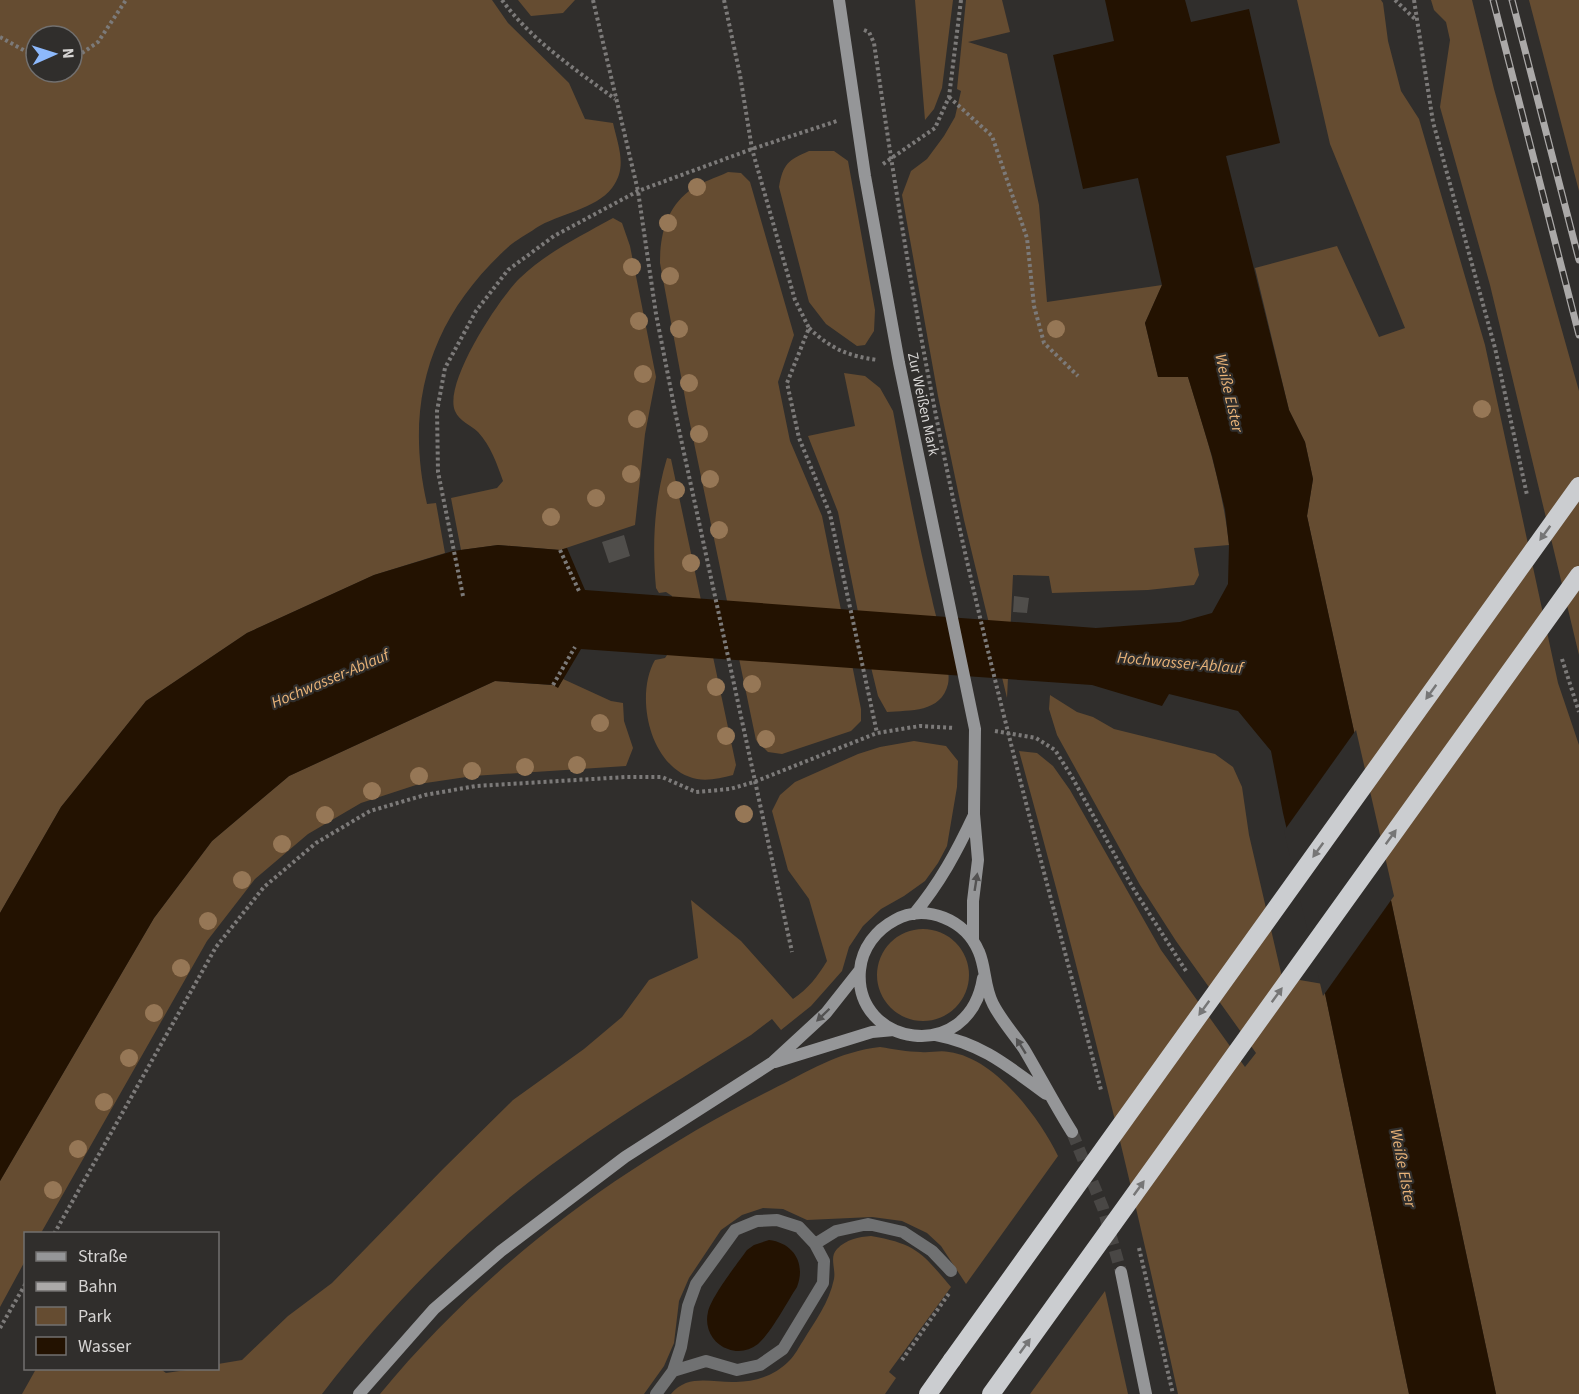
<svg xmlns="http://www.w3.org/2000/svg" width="1579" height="1394" viewBox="0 0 1579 1394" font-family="'Source Sans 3',sans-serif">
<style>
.green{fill:#654c31;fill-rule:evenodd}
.water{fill:#231201}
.pier{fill:#302e2c}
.building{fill:#504e4b}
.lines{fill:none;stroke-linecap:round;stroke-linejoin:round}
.secondary-tunnel{stroke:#494745;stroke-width:12;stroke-dasharray:12 6;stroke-linecap:butt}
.path{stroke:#7c7a79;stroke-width:4;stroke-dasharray:3 3;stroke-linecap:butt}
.lane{stroke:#707172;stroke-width:12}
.secondary{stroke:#959698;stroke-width:12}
.highway{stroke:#cbcdd0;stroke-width:18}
.rail-casing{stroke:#aba9a8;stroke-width:7}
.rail{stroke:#302e2c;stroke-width:4.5;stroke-dasharray:14;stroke-linecap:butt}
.highway-bridge{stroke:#cbcdd0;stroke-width:18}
.tree{fill:#967756}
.oneway{fill:#767676}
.oneway2{fill:#535252}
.labels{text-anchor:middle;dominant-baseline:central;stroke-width:4.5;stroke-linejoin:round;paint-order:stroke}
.street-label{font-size:15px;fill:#d6d4d3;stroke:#302e2c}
.water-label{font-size:16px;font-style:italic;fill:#e9b378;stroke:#302e2c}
</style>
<rect width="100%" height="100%" fill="#302e2c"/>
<!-- green -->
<path class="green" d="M 0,0 L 492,0 L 508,23 L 569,83 L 585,119 L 613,123 C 618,146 628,167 612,188 C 596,209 558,214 536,228 C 526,235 514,241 506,249 C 430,319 404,404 427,504 L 436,503 L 445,553 L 374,575 L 247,633 L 146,701 L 61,807 L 0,913 ZM 36,36 L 72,36 L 72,72 L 36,72 Z
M 518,0 L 575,0 L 563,13 L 531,16 Z
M 915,0 L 953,0 L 942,88 L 934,109 L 925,120 Z
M 966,0 L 1002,0 L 1010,32 L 968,42 L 1007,54 L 1039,205 L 1047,302 L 1162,285 L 1145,323 L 1158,377 L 1188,377 C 1205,432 1223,487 1229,545 L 1194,548 L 1199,575 L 1194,585 L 1148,590 L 1052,593 L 1049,576 L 1013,575 L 1007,698 L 964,520 L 938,396 L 902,195 L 911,171 L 927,159 L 944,136 L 955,117 L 961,91 L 957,89 Z
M 1297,0 L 1381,0 L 1383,3 L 1388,41 L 1401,91 L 1419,119 L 1485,345 L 1558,683 L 1579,745 L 1579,1394 L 1496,1394 L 1392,905 L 1307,516 L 1313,479 L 1305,442 L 1289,410 L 1255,268 L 1337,246 L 1379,337 L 1405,328 L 1330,144 Z
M 1431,0 L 1472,0 L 1494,89 L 1579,391 L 1579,655 L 1490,285 L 1440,107 L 1450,40 L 1446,22 L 1434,10 Z
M 1529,0 L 1579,0 L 1579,191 Z
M 809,151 L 834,151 L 848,161 L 875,310 L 874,331 L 865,345 L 857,346 L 826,324 L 809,302 L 779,187 C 783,164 788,160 809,151 Z
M 728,172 L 741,173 L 750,182 L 794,335 L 778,382 L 790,441 L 822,516 L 861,709 L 861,721 L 851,731 L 782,754 L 768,752 L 756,740 L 688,414 L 660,263 C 660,235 666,209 689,191 C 700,182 716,178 728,172 Z
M 613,218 L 622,223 L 630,246 L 656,377 L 645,434 L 635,525 L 560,550 L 498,545 L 461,550 L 451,498 L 497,488 L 503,481 C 497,464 491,446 478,432 C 471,425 459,421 455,411 C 443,383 500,297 520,278 C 547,252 581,236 613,218 Z
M 844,373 L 865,376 L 880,388 L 893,411 C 905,474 917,537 932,599 C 936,620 952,665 948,684 C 941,713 910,710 887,712 L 878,696 L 860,622 L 838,512 L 808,436 L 855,426 Z
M 667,458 L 671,459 L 736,765 L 733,775 C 721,778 709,781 697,779 C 650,770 634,696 655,660 L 665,658 L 669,652 L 672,596 L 666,592 L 659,593 L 656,588 C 652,544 654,501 667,458 Z
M 563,679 L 611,701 L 623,703 L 624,721 L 633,748 L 626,766 L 473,776 L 419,784 L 361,803 L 308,834 L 255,879 L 207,941 L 41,1233 L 26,1234 L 25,1261 L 0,1307 L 0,1181 L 154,918 L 212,841 L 289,776 L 495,681 L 553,685 L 558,687 Z
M 1050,695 L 1077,712 L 1093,717 L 1114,729 L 1215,754 L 1233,767 L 1242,787 L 1249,835 L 1282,977 L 1323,984 L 1409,1394 L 1178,1394 C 1131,1178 1078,964 1019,751 L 1037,753 L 1053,766 L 1070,790 L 1161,950 L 1245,1067 L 1256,1053 L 1176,941 L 1140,885 L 1057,735 L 1049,709 Z
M 914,741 L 946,746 L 958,761 L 957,787 L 947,846 L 938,863 L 925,881 L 904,896 L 881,909 L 863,926 L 849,947 L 842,971 L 811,1006 L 781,1030 L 772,1019 L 751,1035 C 690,1074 627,1110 568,1153 C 474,1219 392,1303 322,1394 L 22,1394 L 36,1369 L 159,1368 L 166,1373 L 193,1369 L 218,1368 L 218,1364 L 242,1360 L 288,1316 L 332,1283 L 442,1170 L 513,1100 L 584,1049 L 622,1017 L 649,980 L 698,958 L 691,900 L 741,941 L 793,999 C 808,989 818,976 827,961 L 809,899 L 788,870 L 772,811 L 780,795 L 795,782 L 858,754 L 880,747 Z
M877 975a46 46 0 1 1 92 0a46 46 0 1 1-92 0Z
M 880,1047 C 894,1049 907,1052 921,1052 C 930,1053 940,1050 949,1052 C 995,1058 1039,1117 1058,1156 L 966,1284 L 941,1246 L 927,1233 L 902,1221 L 872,1217 L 807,1220 L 783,1209 L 763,1208 L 742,1215 L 721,1230 L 689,1278 L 679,1301 L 674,1343 L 664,1366 L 644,1394 L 380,1394 C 486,1265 623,1164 771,1090 C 807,1072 840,1051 880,1047 Z
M 871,1236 C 917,1244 922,1253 951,1287 L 889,1372 L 896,1378 L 885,1394 L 671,1394 C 688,1373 713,1383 736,1382 C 756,1382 776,1375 790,1360 C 795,1355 799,1347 803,1341 C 815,1321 829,1303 834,1279 C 836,1269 829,1257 837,1249 C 847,1239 858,1237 871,1236 Z
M 1105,1291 L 1128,1394 L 1030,1394 Z"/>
<!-- water -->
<path class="water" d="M 1105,0 L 1185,0 L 1191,22 L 1249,9 L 1280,143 L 1226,156 L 1289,410 L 1305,442 L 1313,479 L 1307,516 L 1392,905 L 1496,1394 L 1409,1394 L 1323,984 L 1283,813 L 1271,751 L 1238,711 L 1169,694 L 1162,706 L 1092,685 L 581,649 L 558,688 L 553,685 L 495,681 L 289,776 L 212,841 L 154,918 L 0,1181 L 0,913 L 61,807 L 146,701 L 247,633 L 374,575 L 453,551 L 498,545 L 560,550 L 567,548 L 585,590 L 1096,628 L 1180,622 L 1212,613 L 1228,584 L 1229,545 L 1225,510 L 1212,456 L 1188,377 L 1158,377 L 1145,323 L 1162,285 L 1138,178 L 1083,189 L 1053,55 L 1114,41 Z
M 769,1240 C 794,1243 806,1264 797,1287 C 787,1302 771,1333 758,1344 C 749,1351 738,1353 728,1349 C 713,1344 704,1328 708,1312 C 711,1297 737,1264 747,1250 L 754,1245 Z"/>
<!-- pier -->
<path class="pier" d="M 1356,730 L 1394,896 L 1323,996 L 1284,831 Z"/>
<!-- building -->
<path class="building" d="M 624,535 L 630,556 L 609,563 L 602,542 Z
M 1014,596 L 1029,598 L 1027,613 L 1013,612 Z"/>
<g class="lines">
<!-- secondary-tunnel -->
<path class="secondary-tunnel" d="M 1072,1132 L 1103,1208 L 1121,1272"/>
<!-- path -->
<path class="path" d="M 502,0 C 531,40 575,69 615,99
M 593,0 L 638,191 L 656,314 L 676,416 L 792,952
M 724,0 L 740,75 L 752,149 L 795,300 L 809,328 L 787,383 L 799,438 L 830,514 L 877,733
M 1395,0 L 1416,20
M 1414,0 L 1433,122 L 1495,348 L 1527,495
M 864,30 L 869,32 L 874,43 C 897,203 923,363 958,521 C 1000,712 1052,901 1101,1090
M 0,37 L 36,57
M 72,60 L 98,42 L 126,0
M 949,97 L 992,136 L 1027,238 L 1034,306 L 1044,343 L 1078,376
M 883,164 L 935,128 L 949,97 L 961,0
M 809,328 C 831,349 848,356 878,360
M 560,550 L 579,591
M 463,596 L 438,472 L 437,411 L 445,368 L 476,311 L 508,270 L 554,236 L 638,191 L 752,149 L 837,121
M 1562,659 L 1579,712
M 553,685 L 575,647
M 995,731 L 1036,738 L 1055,750 L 1072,777 L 1133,888 L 1186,971
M 54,1234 L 216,947 L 264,887 L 316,843 L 370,811 L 425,795 L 476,786 L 626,777 L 662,777 L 696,792 L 730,789 L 754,782 L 877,733 L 920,726 L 955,728
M 1139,1248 L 1173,1394
M 0,1328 L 26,1283
M 902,1360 L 950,1292"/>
<!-- lane -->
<path class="lane" d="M 815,1244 L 836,1231 L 868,1224 L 903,1232 L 932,1251 L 951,1271
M 656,1394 L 673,1371 L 681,1347 L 688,1306 L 696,1284 L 735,1230 L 757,1221 L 777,1220 L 799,1227 L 815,1244 L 824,1261 L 823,1283 L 783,1349 L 760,1365 L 737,1370 L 706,1361 L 673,1371"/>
<!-- secondary -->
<path class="secondary" d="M 839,0 L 865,176 L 899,363 L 975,729 L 974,814 L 978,860 L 973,901 L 973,941
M 914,914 C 940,883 957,851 974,815
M 983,978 C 969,1066 853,1046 860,970 C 862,948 876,930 895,920 C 926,903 966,920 979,952 C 986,968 984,987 993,1004 C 1001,1020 1014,1034 1024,1049 C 1040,1076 1055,1105 1072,1132
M 936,1035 C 983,1044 1009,1067 1046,1094
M 775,1062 L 872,1032 L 894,1030
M 1121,1272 L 1146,1394
M 359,1394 L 434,1309 L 501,1251 L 625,1157 L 773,1062 L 826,1013 L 860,970"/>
<!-- highway -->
<path class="highway" d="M 928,1394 L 952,1360"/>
<defs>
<path id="rail" d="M 1493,0 L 1579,335
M 1512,0 L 1579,260"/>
</defs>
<!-- rail casing -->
<use href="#rail" class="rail-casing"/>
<!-- rail -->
<use href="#rail" class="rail"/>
<!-- highway-bridge -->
<path class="highway-bridge" d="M 952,1360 L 1579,486
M 991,1394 L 1579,575"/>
</g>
<!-- trees -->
<g class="tree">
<circle cx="697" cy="187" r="9"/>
<circle cx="668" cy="223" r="9"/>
<circle cx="632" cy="267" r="9"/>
<circle cx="670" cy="276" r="9"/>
<circle cx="639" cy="321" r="9"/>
<circle cx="679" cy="329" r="9"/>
<circle cx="1056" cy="329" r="9"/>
<circle cx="643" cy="374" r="9"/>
<circle cx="689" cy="383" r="9"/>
<circle cx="1482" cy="409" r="9"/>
<circle cx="637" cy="419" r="9"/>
<circle cx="699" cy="434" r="9"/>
<circle cx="631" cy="474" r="9"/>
<circle cx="710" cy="479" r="9"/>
<circle cx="676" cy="490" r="9"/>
<circle cx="596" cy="498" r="9"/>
<circle cx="551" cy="517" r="9"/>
<circle cx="719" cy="530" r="9"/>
<circle cx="691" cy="563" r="9"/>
<circle cx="752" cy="684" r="9"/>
<circle cx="716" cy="687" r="9"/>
<circle cx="600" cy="723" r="9"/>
<circle cx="726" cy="736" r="9"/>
<circle cx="766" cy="739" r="9"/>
<circle cx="577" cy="765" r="9"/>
<circle cx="525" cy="767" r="9"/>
<circle cx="472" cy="771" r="9"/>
<circle cx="419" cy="776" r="9"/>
<circle cx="372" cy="791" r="9"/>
<circle cx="744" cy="814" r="9"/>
<circle cx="325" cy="815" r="9"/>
<circle cx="282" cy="844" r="9"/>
<circle cx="242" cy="880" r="9"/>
<circle cx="208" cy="921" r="9"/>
<circle cx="181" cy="968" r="9"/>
<circle cx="154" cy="1013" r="9"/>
<circle cx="129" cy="1058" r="9"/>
<circle cx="104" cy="1102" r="9"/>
<circle cx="78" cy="1149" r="9"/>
<circle cx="53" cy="1190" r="9"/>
</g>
<!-- one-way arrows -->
<defs><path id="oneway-solid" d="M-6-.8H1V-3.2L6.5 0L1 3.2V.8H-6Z" transform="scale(1.5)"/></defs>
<g class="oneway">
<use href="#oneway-solid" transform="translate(1545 533) rotate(126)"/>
<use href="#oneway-solid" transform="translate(1431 692) rotate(126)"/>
<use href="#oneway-solid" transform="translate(1391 837) rotate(-54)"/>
<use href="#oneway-solid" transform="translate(1318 850) rotate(126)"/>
<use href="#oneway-solid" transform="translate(1277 995) rotate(-54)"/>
<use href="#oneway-solid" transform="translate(1204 1008) rotate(126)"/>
<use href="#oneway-solid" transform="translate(1139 1188) rotate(-54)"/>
<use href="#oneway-solid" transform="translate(1025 1346) rotate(-54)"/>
</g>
<g class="oneway2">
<use href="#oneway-solid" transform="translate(976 882) rotate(-81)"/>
<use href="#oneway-solid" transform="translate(823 1015) rotate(136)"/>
<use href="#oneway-solid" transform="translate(1021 1046) rotate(-122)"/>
</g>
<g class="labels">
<!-- street labels -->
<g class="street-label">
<text transform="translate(923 404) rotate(78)">Zur Weißen Mark</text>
</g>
<!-- water labels -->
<g class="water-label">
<text transform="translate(1229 393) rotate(77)">Weiße Elster</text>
<text transform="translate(1180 663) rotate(5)">Hochwasser-Ablauf</text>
<text transform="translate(330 679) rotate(-23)">Hochwasser-Ablauf</text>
<text transform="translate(1403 1168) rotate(79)">Weiße Elster</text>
</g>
</g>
<!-- legend -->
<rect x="24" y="1232" width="195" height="138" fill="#302e2c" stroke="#72706f" stroke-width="1.5"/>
<rect x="36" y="1252" width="30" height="9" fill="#959698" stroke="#72706f" stroke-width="1.5"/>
<text x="78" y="1262" font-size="18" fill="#d6d4d3">Straße</text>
<rect x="36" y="1282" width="30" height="9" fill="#aba9a8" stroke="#72706f" stroke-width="1.5"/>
<text x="78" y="1292" font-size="18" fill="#d6d4d3">Bahn</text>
<rect x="36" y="1307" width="30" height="18" fill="#654c31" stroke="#72706f" stroke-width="1.5"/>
<text x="78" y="1322" font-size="18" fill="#d6d4d3">Park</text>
<rect x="36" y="1337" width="30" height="18" fill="#231201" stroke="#72706f" stroke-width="1.5"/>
<text x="78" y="1352" font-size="18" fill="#d6d4d3">Wasser</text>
<!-- north arrow -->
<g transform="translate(54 54) rotate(87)"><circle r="28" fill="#302e2c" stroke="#72706f" stroke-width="1.5"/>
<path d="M0-4.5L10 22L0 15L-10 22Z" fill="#8db9fc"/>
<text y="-9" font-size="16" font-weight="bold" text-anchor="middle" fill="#d6d4d3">N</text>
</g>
</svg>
